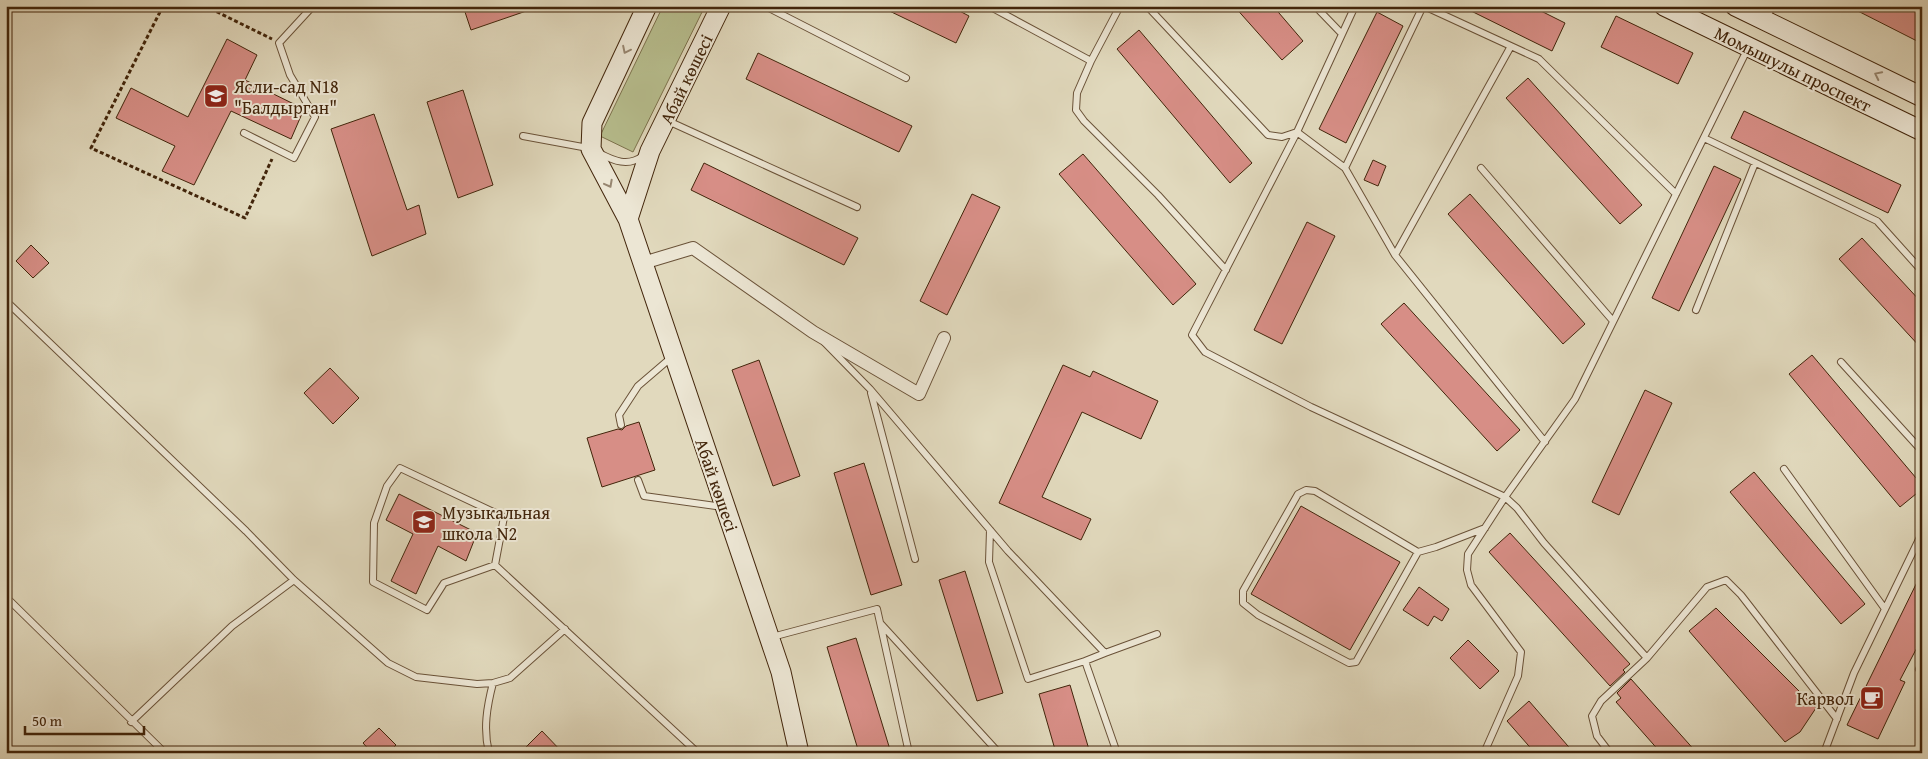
<svg xmlns="http://www.w3.org/2000/svg" width="1928" height="759" viewBox="0 0 1928 759" font-family="'Gentium Book Plus',serif">
<style>
.green{fill:#b7be8e;stroke:#7c724c}
.building{fill:#d78e86;stroke:#42250b}
.lines{fill:none;stroke-linecap:round;stroke-linejoin:round}
.lane-casing{stroke:#6a5238;stroke-width:8}
.street-casing{stroke:#6a5238;stroke-width:14}
.secondary-casing{stroke:#42250b;stroke-width:21}
.path{stroke:#42250b;stroke-width:3;stroke-dasharray:4 2.5;stroke-linecap:butt}
.lane{stroke:#ece6d4;stroke-width:6}
.street{stroke:#ece6d4;stroke-width:12}
.secondary{stroke:#ece6d4;stroke-width:19}
.oneway{stroke:#978670}
.labels{text-anchor:middle;dominant-baseline:central;stroke-width:4;stroke-linejoin:round;paint-order:stroke}
.street-label{font-size:18px;fill:#42250b;stroke:#ece6d4}
.poi-label{font-size:18px;fill:#42250b;stroke:#ece6d4;text-anchor:start}
</style>
<rect width="100%" height="100%" fill="#e1d9bd"/>
<filter id="stains"><feTurbulence type="fractalNoise" baseFrequency=".004" numOctaves="4"/><feColorMatrix values="0 0 0 0 .2 0 0 0 0 .09 0 0 0 0 .02 0 0 0 .5 -.17"/></filter>
<radialGradient id="worn" r=".72"><stop offset=".6" stop-color="#630" stop-opacity="0"/><stop offset="1" stop-color="#630" stop-opacity=".3"/></radialGradient>
<!-- green -->
<path class="green" d="M 663,6 L 705,6 L 633,152 L 600,136 Z"/>
<!-- building -->
<path class="building" d="M 463,6 L 535,6 L 535,8 L 471,30 Z
M 879,6 L 950,6 L 969,16 L 956,43 Z
M 1234,6 L 1273,6 L 1303,41 L 1282,60 Z
M 1461,6 L 1531,6 L 1565,23 L 1552,51 Z
M 1848,6 L 1915,6 L 1922,9 L 1922,32 L 1917,41 Z
M 1377,12 L 1403,26 L 1346,143 L 1319,129 Z
M 1616,16 L 1693,53 L 1678,84 L 1601,47 Z
M 1139,30 L 1252,163 L 1230,183 L 1117,49 Z
M 227,39 L 257,55 L 245,80 L 304,109 L 291,139 L 231,111 L 194,185 L 162,171 L 175,146 L 116,118 L 131,88 L 188,117 Z
M 758,53 L 912,126 L 899,152 L 746,79 Z
M 1528,78 L 1642,205 L 1620,224 L 1506,98 Z
M 463,90 L 493,185 L 458,198 L 427,102 Z
M 1744,111 L 1901,185 L 1888,213 L 1731,138 Z
M 374,114 L 407,210 L 419,205 L 426,234 L 372,256 L 331,129 Z
M 1083,154 L 1196,284 L 1173,305 L 1059,174 Z
M 1373,160 L 1386,166 L 1378,186 L 1364,180 Z
M 704,163 L 858,238 L 844,265 L 691,190 Z
M 1714,166 L 1741,179 L 1679,311 L 1652,298 Z
M 972,194 L 1000,207 L 947,315 L 920,301 Z
M 1470,194 L 1585,324 L 1563,344 L 1448,214 Z
M 1307,222 L 1335,236 L 1282,344 L 1254,330 Z
M 1862,238 L 1922,303 L 1922,349 L 1839,259 Z
M 31,245 L 49,263 L 33,278 L 16,261 Z
M 1404,303 L 1520,430 L 1497,451 L 1381,324 Z
M 1812,355 L 1922,485 L 1922,489 L 1900,507 L 1789,374 Z
M 759,360 L 800,476 L 773,486 L 732,370 Z
M 1063,365 L 1090,377 L 1093,371 L 1158,401 L 1141,439 L 1082,412 L 1042,497 L 1091,519 L 1081,540 L 999,503 Z
M 330,368 L 359,398 L 333,424 L 304,393 Z
M 1645,390 L 1672,403 L 1619,515 L 1592,502 Z
M 639,422 L 655,470 L 602,487 L 587,438 L 618,429 L 622,430 L 626,426 Z
M 864,463 L 902,585 L 871,595 L 834,473 Z
M 1754,472 L 1865,604 L 1841,624 L 1730,492 Z
M 399,494 L 477,533 L 466,561 L 438,546 L 416,594 L 391,581 L 413,534 L 386,520 Z
M 1301,506 L 1400,562 L 1350,650 L 1251,594 Z
M 1510,533 L 1630,664 L 1623,670 L 1625,672 L 1610,686 L 1489,552 Z
M 965,571 L 1003,693 L 977,701 L 939,580 Z
M 1922,572 L 1922,638 L 1900,680 L 1905,682 L 1878,739 L 1847,725 Z
M 1419,587 L 1449,609 L 1442,621 L 1434,616 L 1428,626 L 1403,610 Z
M 1716,608 L 1816,708 L 1800,732 L 1785,742 L 1689,631 Z
M 856,638 L 891,753 L 859,753 L 827,647 Z
M 1468,640 L 1499,671 L 1480,689 L 1450,658 Z
M 1631,679 L 1697,753 L 1661,753 L 1616,702 L 1621,698 L 1617,693 Z
M 1070,685 L 1090,753 L 1056,753 L 1039,694 Z
M 1529,701 L 1574,753 L 1535,753 L 1507,721 Z
M 379,728 L 396,745 L 388,753 L 372,753 L 363,743 Z
M 542,731 L 563,753 L 520,753 Z"/>
<g class="lines">
<defs>
<path id="lane" d="M 765,6 L 906,78
M 989,6 L 1091,61 L 1120,6
M 1147,6 L 1268,135 L 1282,137 L 1297,132
M 1315,6 L 1342,34
M 1355,6 L 1297,132 L 1192,335 L 1205,352 L 1311,407 L 1505,497 L 1468,554 L 1467,570 L 1471,585 L 1521,652 L 1518,676 L 1484,753
M 1424,6 L 1539,59 L 1676,194
M 1091,61 L 1077,93 L 1076,110 L 1084,121 L 1158,195 L 1226,270
M 668,121 L 857,207
M 1297,132 L 1345,168 L 1423,6
M 244,133 L 294,158 L 315,117 L 290,75 L 279,43 L 313,6
M 523,136 L 588,148
M 1704,138 L 1877,221 L 1922,271
M 599,153 C 614,161 628,167 643,156
M 1345,168 L 1395,255 L 1545,442
M 1481,168 L 1613,321
M 1395,255 L 1511,46
M 6,301 L 246,531 L 294,580 L 388,663 L 416,677 L 477,684 L 493,683 L 510,678 L 565,629
M 1696,310 L 1755,163
M 825,343 L 870,389 L 1008,551 L 1105,653 L 1085,661 L 1117,753
M 1841,362 L 1922,451
M 871,393 L 915,559
M 621,425 L 619,415 L 638,386 L 673,356
M 1784,469 L 1885,609
M 638,480 L 644,496 L 723,507
M 990,530 L 989,562 L 1028,679 L 1085,661
M 1418,552 L 1356,662 L 1349,663 L 1258,615 L 1243,603 L 1243,591 L 1298,494 L 1306,490 L 1315,491 L 1418,552 L 1436,547 L 1485,528
M 495,565 L 504,517 L 400,468 L 387,486 L 374,523 L 373,582 L 427,610 L 444,583 L 495,565 L 698,753
M 6,597 L 165,753
M 881,624 L 999,753
M 772,637 L 877,609 L 909,753
M 1105,653 L 1157,634
M 1647,658 L 1707,587 L 1726,580 L 1741,595 L 1837,719
M 1919,669 L 1922,663
M 131,722 L 232,626 L 294,580
M 489,753 C 483,729 487,706 493,683
M 1610,753 L 1597,736 L 1592,716 L 1601,701 L 1647,658 L 1544,543 L 1517,508 L 1505,497 L 1575,399 L 1748,48
M 1824,753 L 1854,673 L 1922,533"/>
<path id="street" d="M 1762,19 L 1769,6
M 643,263 L 693,248 L 813,332 L 919,394 L 944,338"/>
<path id="secondary" d="M 647,6 L 592,123 L 591,149 L 628,219 L 781,672 L 799,753
M 1664,6 L 1922,131
M 1735,6 L 1922,97
M 628,219 L 650,151 L 721,6"/>
</defs>
<!-- lane casing -->
<use href="#lane" class="lane-casing"/>
<!-- street casing -->
<use href="#street" class="street-casing"/>
<!-- secondary casing -->
<use href="#secondary" class="secondary-casing"/>
<!-- path -->
<path class="path" d="M 163,6 L 91,148 L 245,218 L 272,159
M 205,6 L 272,39"/>
<!-- lane -->
<use href="#lane" class="lane"/>
<!-- street -->
<use href="#street" class="street"/>
<!-- secondary -->
<use href="#secondary" class="secondary"/>
</g>
<!-- one-way arrows -->
<defs><path id="oneway-chevron" d="M-2-3.5L2.5 0L-2 3.5" fill="none" stroke-width="1.6" stroke-linecap="round" stroke-linejoin="round" transform="scale(1.25)"/></defs>
<g class="oneway">
<use href="#oneway-chevron" transform="translate(626 50) rotate(116)"/>
<use href="#oneway-chevron" transform="translate(1878 75) rotate(-154)"/>
<use href="#oneway-chevron" transform="translate(609 184) rotate(62)"/>
</g>
<!-- icons -->
<defs>
<symbol id="school-square" viewBox="-11 -11 22 22"><rect x="-9" y="-9" width="18" height="18" rx="4" fill="#8f2418" stroke="#ece6d4"/><path d="M0-5L7-2L0 1L-7-2ZM-4 1L0 2.5L4 1V4Q0 6-4 4Z" fill="#fff"/></symbol>
<symbol id="cafe-square" viewBox="-11 -11 22 22"><rect x="-9" y="-9" width="18" height="18" rx="4" fill="#8f2418" stroke="#ece6d4"/><path d="M-5.5-4.5H6V0H3Q3 3.5 0 3.5H-2.5Q-5.5 3.5-5.5 0ZM3-3.2v2h1.7v-2ZM-6 4.5H4V6H-6Z" fill="#fff"/></symbol>
</defs>
<g fill-rule="evenodd">
<use href="#school-square" x="202" y="82" width="28" height="28"/>
<use href="#school-square" x="410" y="508" width="28" height="28"/>
<use href="#cafe-square" x="1858" y="684" width="28" height="28"/>
</g>
<g class="labels">
<!-- street labels -->
<g class="street-label">
<text transform="translate(1793 69) rotate(26)">Момышулы проспект</text>
<text transform="translate(686 79) rotate(-64)">Абай көшесі</text>
<text transform="translate(717 485) rotate(71)">Абай көшесі</text>
</g>
<!-- poi labels -->
<g class="poi-label">
<text x="234" y="86">Ясли-сад N18<tspan x="234" dy="21">"Балдырган"</tspan></text>
<text x="442" y="512">Музыкальная<tspan x="442" dy="21">школа N2</tspan></text>
<text x="1854" y="698" text-anchor="end">Карвол</text>
</g>
</g>
<!-- margin -->
<rect width="1928" height="759" fill="none" stroke="#e1d9bd" stroke-width="25"/>
<rect x="8" y="8" width="1913" height="744" fill="none" stroke="#42250b" stroke-width="2.5"/>
<rect x="12" y="12" width="1903" height="734" fill="none" stroke="#42250b"/>
<!-- scale -->
<path d="M25 726v8h119v-8" fill="none" stroke="#42250b" stroke-width="2.5"/>
<text x="32" y="726" font-size="15" fill="#42250b" stroke="#ece6d4" stroke-width="4" paint-order="stroke">50 m</text>
<rect width="100%" height="100%" filter="url(#stains)"/>
<rect width="100%" height="100%" fill="url(#worn)"/>
</svg>
